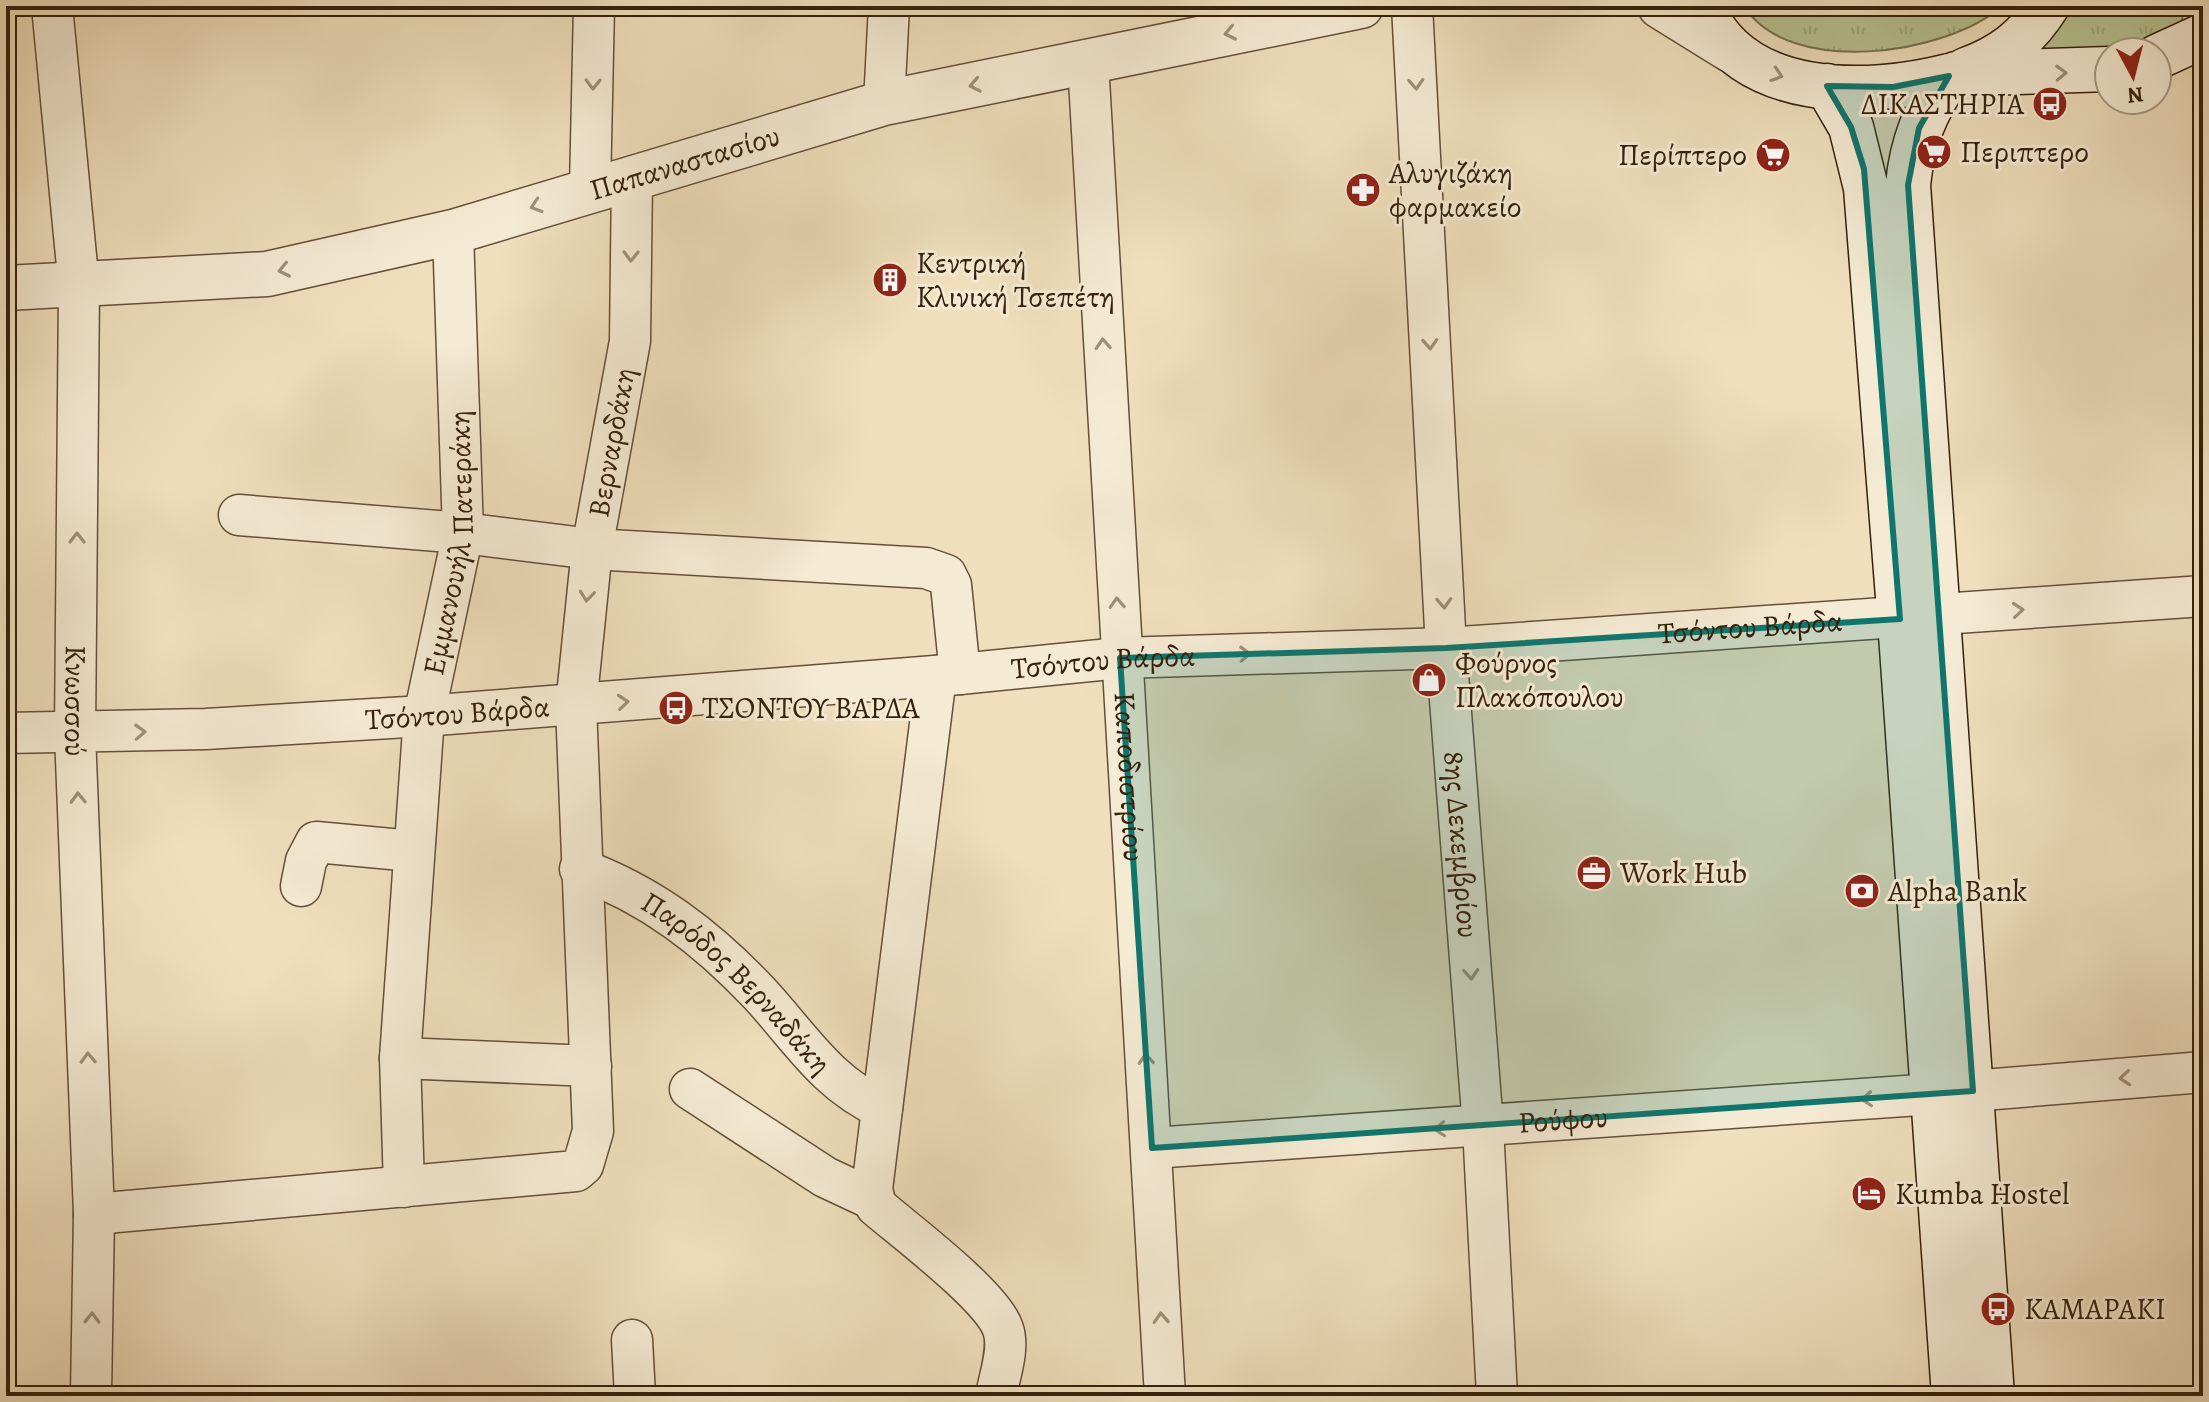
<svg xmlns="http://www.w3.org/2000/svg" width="2209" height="1402" viewBox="0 0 2209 1402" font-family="Alegreya,serif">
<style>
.grass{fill:url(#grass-tufts);stroke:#76724f;stroke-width:2}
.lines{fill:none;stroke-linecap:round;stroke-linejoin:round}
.minor-casing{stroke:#645038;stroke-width:43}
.tertiary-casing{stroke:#645038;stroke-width:47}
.secondary-casing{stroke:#35210c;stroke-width:47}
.minor{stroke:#f5ead3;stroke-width:40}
.tertiary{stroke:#f5ead3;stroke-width:44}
.secondary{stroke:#f5ead3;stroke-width:44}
.oneway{stroke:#9f9079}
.marked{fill:#0f766e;fill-opacity:0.2;stroke:#0f766e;stroke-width:6;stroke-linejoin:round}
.labels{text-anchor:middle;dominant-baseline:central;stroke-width:6;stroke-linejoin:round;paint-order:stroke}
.poi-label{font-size:30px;fill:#35210c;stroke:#f5ead3;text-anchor:start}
.street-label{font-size:30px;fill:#35210c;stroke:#f5ead3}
</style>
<defs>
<pattern id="grass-tufts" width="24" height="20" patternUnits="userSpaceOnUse" patternTransform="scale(2)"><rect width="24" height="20" fill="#b7c292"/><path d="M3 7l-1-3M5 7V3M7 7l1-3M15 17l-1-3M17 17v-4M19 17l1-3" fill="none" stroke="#9ea67d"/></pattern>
</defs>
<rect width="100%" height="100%" fill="#efdfbc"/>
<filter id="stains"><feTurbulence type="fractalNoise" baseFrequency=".0025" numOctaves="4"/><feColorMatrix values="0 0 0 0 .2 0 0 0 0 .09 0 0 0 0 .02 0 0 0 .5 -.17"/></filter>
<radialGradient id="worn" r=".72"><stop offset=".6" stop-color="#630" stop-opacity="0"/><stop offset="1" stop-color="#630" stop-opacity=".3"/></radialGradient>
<!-- grass -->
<path class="grass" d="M 1744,6 L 2002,6 C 1947,55 1789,78 1744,6 Z
M 2066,6 L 2183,6 L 2182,25 L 2171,38 C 2123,50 2079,55 2029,56 Z"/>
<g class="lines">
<defs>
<g id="minor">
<path id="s1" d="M 52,6 L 79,287 L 75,734 L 94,1214 L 91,1396"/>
<path id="s2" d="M 1412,6 L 1446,648 L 1483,1127 L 1497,1396"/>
<path id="s3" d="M 1088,62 L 1165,1396"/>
<path d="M 884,103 L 889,6"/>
<path d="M 590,189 L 594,6"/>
<path d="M 239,515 L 463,533 L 592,549 L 926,568 L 946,575 L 951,585 L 960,674"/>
<path d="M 936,676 L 872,1189 L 876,1206 C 905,1231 992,1296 1003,1329 C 1010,1349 999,1377 996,1396"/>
<path id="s4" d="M 6,733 L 206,729 L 424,716 L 960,674 L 1120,658 L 1446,648 L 2203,596"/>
<path id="s5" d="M 580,869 C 651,895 707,938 759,993 C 799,1036 826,1083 882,1108"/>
<path d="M 301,886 L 306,861 L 316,842 L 413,851"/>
<path d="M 400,1058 L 591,1066"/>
<path d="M 690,1089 L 825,1177 L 874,1200"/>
<path id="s6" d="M 1152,1148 L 1934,1094 L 2203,1072"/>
<path id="s7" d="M 404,1187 L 400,1058 L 424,716 L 463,533 L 453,232"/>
<path id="s8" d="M 94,1214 L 576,1171 L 583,1165 L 593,1131 L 576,706 L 592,549 L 630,341 L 632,178"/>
<path d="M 632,1340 L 635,1396"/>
</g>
<g id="tertiary">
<path d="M 1660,6 L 1731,50"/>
<path id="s9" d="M 6,288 L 267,274 L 453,232 L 884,103 L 1361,6"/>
</g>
<path id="secondary" d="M 1702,6 C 1739,100 1867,97 1949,76
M 2157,57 L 2203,36
M 1966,70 C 2002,57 2026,39 2047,6
M 1956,74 L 2109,69
M 1949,76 C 1925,111 1912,143 1908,185 L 1992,1396
M 1827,86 L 1851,127 L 1866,188 L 1902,648 L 1954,1396"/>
</defs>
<!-- minor casing -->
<use href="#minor" class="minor-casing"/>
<!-- tertiary casing -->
<use href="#tertiary" class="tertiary-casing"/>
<!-- secondary casing -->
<use href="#secondary" class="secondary-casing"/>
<!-- minor -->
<use href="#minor" class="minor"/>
<!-- tertiary -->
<use href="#tertiary" class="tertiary"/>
<!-- secondary -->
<use href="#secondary" class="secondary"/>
</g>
<!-- one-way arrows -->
<defs><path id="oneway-chevron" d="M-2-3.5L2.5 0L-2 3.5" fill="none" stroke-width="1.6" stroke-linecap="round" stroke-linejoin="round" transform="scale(2)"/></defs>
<g class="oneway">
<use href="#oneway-chevron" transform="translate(1230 33) rotate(168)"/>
<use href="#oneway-chevron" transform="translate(2061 73) rotate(-2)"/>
<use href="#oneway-chevron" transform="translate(1777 75) rotate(18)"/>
<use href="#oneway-chevron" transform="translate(593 84) rotate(91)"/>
<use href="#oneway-chevron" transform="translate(1416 84) rotate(87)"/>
<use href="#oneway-chevron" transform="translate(975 85) rotate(169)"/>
<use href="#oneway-chevron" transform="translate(536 206) rotate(162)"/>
<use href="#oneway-chevron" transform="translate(631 256) rotate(91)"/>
<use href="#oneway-chevron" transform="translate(284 270) rotate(168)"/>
<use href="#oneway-chevron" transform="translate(1103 344) rotate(-93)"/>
<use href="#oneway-chevron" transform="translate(1430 344) rotate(87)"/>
<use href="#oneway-chevron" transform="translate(77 538) rotate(-90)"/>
<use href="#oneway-chevron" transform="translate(587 596) rotate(96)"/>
<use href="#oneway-chevron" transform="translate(1117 603) rotate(-93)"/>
<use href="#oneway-chevron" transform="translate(1444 603) rotate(87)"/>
<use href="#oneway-chevron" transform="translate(2018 610) rotate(-5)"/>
<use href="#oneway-chevron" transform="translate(1245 654) rotate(-2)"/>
<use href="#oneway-chevron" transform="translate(623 702) rotate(-5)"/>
<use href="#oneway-chevron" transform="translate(140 732) rotate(-2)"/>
<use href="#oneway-chevron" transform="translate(78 798) rotate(-92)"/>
<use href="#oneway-chevron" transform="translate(1471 974) rotate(86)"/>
<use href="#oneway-chevron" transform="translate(88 1058) rotate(-92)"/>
<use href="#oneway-chevron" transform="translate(1146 1059) rotate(-94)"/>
<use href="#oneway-chevron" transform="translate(2125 1078) rotate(175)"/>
<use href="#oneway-chevron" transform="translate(1867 1099) rotate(176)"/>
<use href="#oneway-chevron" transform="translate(1440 1129) rotate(176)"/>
<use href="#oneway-chevron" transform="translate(92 1318) rotate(-89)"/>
<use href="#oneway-chevron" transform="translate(1161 1318) rotate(-93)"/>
</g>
<!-- marked area -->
<path class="marked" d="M 1949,76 L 1919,128 L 1908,185 L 1973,1091 L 1152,1148 L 1120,658 L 1446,648 L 1900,619 L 1864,169 L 1851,127 L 1827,86 L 1893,87 Z"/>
<!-- icons -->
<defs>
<symbol id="bus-disc" viewBox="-11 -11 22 22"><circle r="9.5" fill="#8f2418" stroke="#f5ead3"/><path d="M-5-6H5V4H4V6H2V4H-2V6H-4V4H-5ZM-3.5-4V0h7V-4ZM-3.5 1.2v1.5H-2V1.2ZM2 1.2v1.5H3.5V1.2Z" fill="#fff"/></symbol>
<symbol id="supermarket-disc" viewBox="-11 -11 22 22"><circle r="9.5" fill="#8f2418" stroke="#f5ead3"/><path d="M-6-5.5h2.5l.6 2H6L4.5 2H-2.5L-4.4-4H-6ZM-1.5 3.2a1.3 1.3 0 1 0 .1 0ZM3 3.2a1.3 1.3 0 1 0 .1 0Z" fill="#fff"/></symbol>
<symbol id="pharmacy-disc" viewBox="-11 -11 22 22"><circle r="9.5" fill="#8f2418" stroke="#f5ead3"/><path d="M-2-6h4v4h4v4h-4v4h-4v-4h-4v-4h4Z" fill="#fff"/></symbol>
<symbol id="building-disc" viewBox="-11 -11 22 22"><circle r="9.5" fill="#8f2418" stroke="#f5ead3"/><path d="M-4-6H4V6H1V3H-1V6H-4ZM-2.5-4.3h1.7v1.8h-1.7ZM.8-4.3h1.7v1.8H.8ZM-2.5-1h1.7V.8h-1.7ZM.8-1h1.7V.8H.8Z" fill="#fff"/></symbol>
<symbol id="shop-disc" viewBox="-11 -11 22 22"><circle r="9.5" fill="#8f2418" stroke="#f5ead3"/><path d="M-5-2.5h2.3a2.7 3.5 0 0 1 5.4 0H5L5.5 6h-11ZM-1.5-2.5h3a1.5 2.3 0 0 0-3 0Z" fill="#fff"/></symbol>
<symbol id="office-disc" viewBox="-11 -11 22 22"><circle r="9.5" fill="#8f2418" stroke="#f5ead3"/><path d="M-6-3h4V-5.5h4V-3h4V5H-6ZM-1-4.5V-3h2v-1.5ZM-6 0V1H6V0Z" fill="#fff"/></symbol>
<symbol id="bank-disc" viewBox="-11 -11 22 22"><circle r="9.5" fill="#8f2418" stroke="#f5ead3"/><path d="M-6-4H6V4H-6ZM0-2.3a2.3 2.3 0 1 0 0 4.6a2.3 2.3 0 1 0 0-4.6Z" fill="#fff"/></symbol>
<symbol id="hotel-disc" viewBox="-11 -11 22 22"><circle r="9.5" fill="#8f2418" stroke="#f5ead3"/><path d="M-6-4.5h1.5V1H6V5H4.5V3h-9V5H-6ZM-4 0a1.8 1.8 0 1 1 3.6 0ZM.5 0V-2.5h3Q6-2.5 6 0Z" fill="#fff"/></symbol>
</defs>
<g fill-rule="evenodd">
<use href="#bus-disc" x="2030" y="84" width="40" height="40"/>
<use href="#supermarket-disc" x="1914" y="132" width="40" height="40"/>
<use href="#supermarket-disc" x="1753" y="135" width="40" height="40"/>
<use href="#pharmacy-disc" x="1343" y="170" width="40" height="40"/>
<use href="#building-disc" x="870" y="260" width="40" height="40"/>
<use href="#shop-disc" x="1409" y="660" width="40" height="40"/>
<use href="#bus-disc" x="656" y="688" width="40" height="40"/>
<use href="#office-disc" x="1574" y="853" width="40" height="40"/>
<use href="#bank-disc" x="1842" y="871" width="40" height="40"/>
<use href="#hotel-disc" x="1849" y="1174" width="40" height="40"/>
<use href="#bus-disc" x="1978" y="1289" width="40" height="40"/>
</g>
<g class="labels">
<!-- poi labels -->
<g class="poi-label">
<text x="2024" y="104" text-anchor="end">ΔΙΚΑΣΤΗΡΙΑ</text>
<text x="1960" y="152">Περιπτερο</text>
<text x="1747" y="155" text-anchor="end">Περίπτερο</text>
<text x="1389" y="173">Αλυγιζάκη<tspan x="1389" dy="34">φαρμακείο</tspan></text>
<text x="916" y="263">Κεντρική<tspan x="916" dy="34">Κλινική Τσεπέτη</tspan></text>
<text x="1455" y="663">Φούρνος<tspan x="1455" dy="34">Πλακόπουλου</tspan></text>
<text x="702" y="708">ΤΣΟΝΤΟΥ ΒΑΡΔΑ</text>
<text x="1620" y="873">Work Hub</text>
<text x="1888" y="891">Alpha Bank</text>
<text x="1895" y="1194">Kumba Hostel</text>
<text x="2024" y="1309">ΚΑΜΑΡΑΚΙ</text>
</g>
<!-- street labels -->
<g class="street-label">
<text stroke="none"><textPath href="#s9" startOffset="694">Παπαναστασίου</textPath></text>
<text stroke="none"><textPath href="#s8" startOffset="1220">Βερναρδάκη</textPath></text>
<text stroke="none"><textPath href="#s7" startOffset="648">Εμμανουήλ Πατεράκη</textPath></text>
<text stroke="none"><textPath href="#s4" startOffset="1748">Τσόντου Βάρδα</textPath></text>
<text stroke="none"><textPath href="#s4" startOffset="1100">Τσόντου Βάρδα</textPath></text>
<text stroke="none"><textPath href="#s1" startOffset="696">Κνωσσού</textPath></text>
<text stroke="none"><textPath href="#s4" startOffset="452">Τσόντου Βάρδα</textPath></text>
<text stroke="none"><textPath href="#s3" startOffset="716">Καποδιστρίου</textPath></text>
<text stroke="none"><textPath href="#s2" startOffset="840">8ης Δεκεμβρίου</textPath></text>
<text stroke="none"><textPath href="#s5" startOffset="196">Παρόδος Βερναδάκη</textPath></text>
<text stroke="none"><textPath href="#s6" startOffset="412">Ρούφου</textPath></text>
</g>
</g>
<!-- margin -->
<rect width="2209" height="1402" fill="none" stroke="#efdfbc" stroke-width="32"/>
<rect x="8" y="8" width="2193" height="1386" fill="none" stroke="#35210c" stroke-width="4"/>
<rect x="16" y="16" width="2177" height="1370" fill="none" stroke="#35210c" stroke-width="2"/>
<!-- north arrow -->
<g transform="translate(2133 76) rotate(173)"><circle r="38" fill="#f5ead3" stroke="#a89a83" stroke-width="2"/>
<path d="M0-6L14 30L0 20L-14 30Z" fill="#8f2418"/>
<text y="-12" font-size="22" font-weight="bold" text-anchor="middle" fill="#35210c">N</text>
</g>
<rect width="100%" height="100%" filter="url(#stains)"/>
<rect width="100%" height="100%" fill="url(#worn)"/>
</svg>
